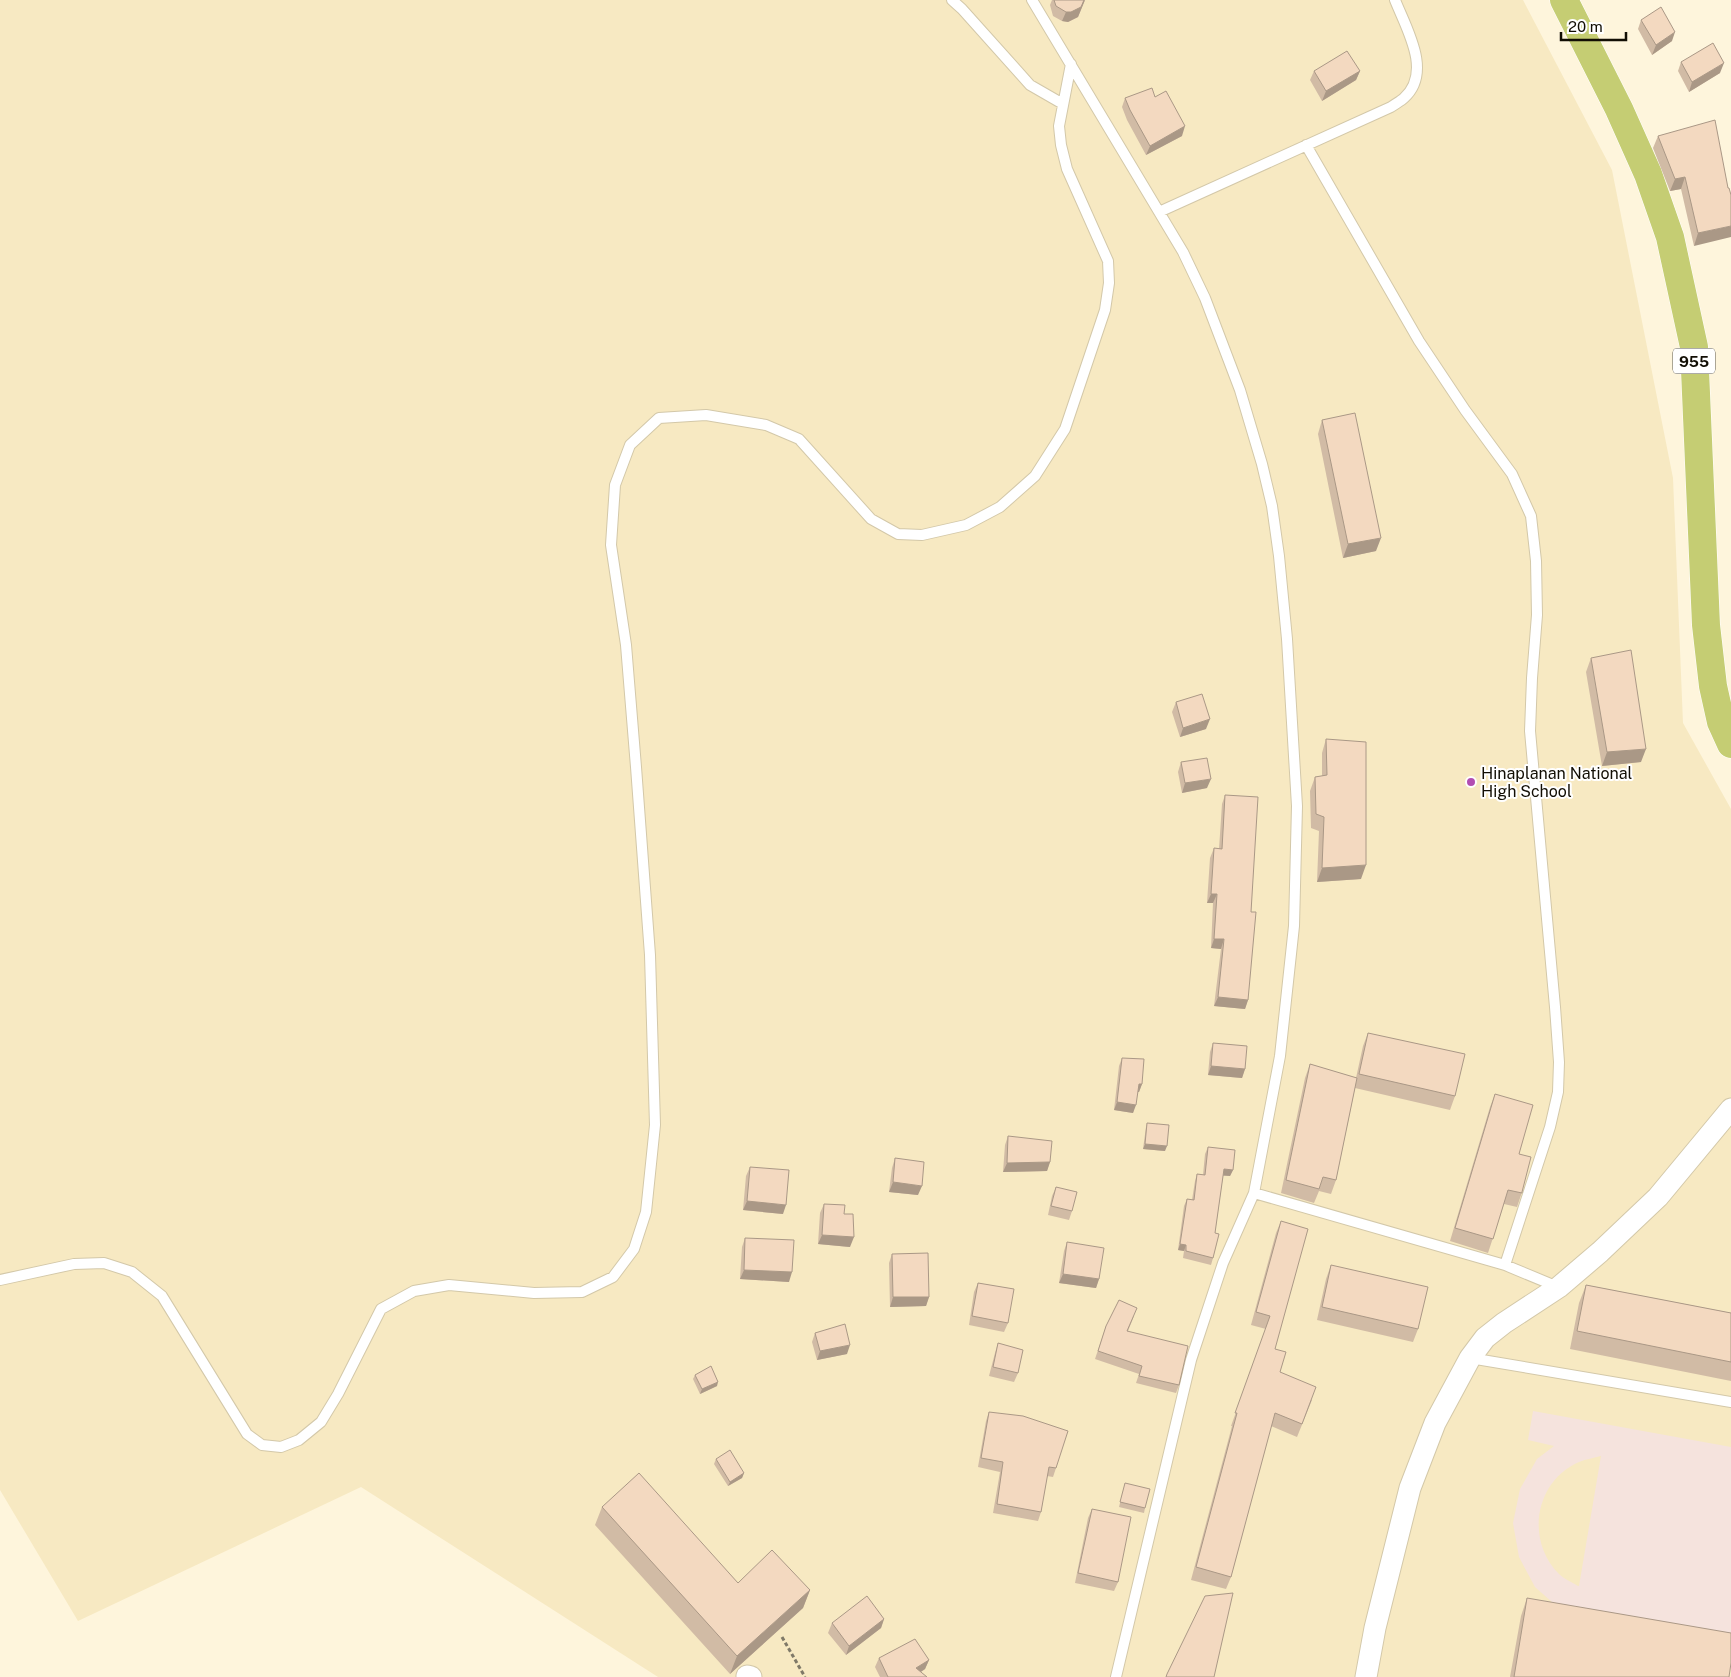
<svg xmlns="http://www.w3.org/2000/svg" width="1731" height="1677" viewBox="0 0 1731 1677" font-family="'Public Sans',sans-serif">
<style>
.built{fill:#f7e9c2}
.green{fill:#f5e3dd;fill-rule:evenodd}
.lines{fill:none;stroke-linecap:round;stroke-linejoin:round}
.service-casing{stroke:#d3c8a9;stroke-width:12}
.minor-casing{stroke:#d3c8a9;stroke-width:23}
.primary-casing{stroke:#fff;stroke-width:29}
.path{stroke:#7f7968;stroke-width:3;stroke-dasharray:4 2.5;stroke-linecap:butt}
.service{stroke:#fff;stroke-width:10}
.minor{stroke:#fff;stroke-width:21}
.primary{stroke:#c5cd73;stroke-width:28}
.wall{fill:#d1bba5}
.shaded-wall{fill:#aa9886}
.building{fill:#f3d9c0;stroke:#aa9886}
.poi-dot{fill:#b24db2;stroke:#fff;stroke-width:2}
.labels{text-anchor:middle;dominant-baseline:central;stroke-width:4;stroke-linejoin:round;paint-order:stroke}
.shield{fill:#fff;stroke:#59564f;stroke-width:1}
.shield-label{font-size:15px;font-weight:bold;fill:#120e04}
.poi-label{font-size:16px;fill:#120e04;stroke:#fff;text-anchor:start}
</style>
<rect width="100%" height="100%" fill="#fef5dc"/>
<!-- built -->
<path class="built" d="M 0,0 L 1523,0 L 1612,170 L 1673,478 L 1683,723 L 1731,809 L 1731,1677 L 658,1677 L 361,1487 L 78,1621 L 0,1490 Z"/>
<!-- green -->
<path class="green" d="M 1533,1411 L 1731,1447 L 1731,1640 L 1561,1610 L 1535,1587 L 1519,1557 L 1513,1523 L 1520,1489 L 1537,1459 L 1554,1446 L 1528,1440 ZM 1601,1456 L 1579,1586 L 1578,1586 C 1572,1582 1564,1579 1559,1574 C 1525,1540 1535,1481 1579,1462 C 1586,1459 1594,1458 1601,1456 Z"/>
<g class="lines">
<defs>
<path id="service" d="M 952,0 L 962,9 L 1030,85 L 1063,104
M 1032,0 L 1183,252 L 1205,298 L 1240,390 L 1262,464 L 1272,506 L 1279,556 L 1287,639 L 1297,806 L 1294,926 L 1280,1056 L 1254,1193 L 1223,1263 L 1191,1360 L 1116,1677
M 1306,145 L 1419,341 L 1465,410 L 1512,474 L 1531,516 L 1536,561 L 1537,615 L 1532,678 L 1530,731 L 1555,1007 L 1559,1062 L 1558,1092 L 1550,1127 L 1505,1265
M 1159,212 L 1391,107 C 1395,104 1401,101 1404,98 C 1433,72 1406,28 1395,0
M 1254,1193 L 1505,1265 L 1558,1287
M 0,1280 L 74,1264 L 104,1263 L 132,1272 L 162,1296 L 247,1434 L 262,1445 L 281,1447 L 299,1440 L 321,1422 L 338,1394 L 381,1309 L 414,1291 L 449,1285 L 534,1293 L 582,1292 L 613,1277 L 634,1249 L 646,1212 L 655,1125 L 650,955 L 636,767 L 626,645 L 611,545 L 615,485 L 630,445 L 659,418 L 706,415 L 766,425 L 799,439 L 871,519 L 898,534 L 922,535 L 966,525 L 1000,507 L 1035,476 L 1065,429 L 1105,310 L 1109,283 L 1108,261 L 1067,169 L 1061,145 L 1059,126 L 1071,64
M 1470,1358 L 1731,1402"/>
<path id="minor" d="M 747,1676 L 751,1677
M 1366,1677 L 1375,1628 L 1410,1488 L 1435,1423 L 1470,1358 L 1485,1338 L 1504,1323 L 1559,1287 L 1600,1252 L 1658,1197 L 1731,1109"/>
<path id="primary" d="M 1564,0 L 1619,109 L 1648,174 L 1670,237 L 1694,347 L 1706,625 L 1713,686 L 1721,722 L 1731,744"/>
</defs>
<!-- service casing -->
<use href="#service" class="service-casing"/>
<!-- minor casing -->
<use href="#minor" class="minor-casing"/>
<!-- primary casing -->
<use href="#primary" class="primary-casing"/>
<!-- path -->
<path class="path" d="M 782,1637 L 805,1677"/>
<!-- service -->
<use href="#service" class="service"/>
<!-- minor -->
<use href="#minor" class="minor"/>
<!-- primary -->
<use href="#primary" class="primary"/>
</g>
<!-- wall -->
<path class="wall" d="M 1052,0 L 1085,0 L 1078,17 L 1068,22 L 1062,21 L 1053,16 L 1050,5 Z
M 1641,20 L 1672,41 L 1652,55 L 1638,29 Z
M 1681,62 L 1720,73 L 1689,92 L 1678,71 Z
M 1314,71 L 1360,71 L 1356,80 L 1322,101 L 1310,80 Z
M 1155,97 L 1182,136 L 1146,155 L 1127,120 L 1122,107 L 1125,98 Z
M 1658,136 L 1728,188 L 1694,246 L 1681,189 L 1670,191 L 1653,148 Z
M 1322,420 L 1376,551 L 1343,558 L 1318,434 Z
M 1591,658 L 1641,762 L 1602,766 L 1586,672 Z
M 1176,702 L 1206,729 L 1180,737 L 1172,712 Z
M 1326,739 L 1361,879 L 1317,882 L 1319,831 L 1311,828 L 1310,791 L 1315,777 L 1322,776 L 1322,753 Z
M 1181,762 L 1207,788 L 1182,793 L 1178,772 Z
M 1225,795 L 1251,912 L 1248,1000 L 1245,1009 L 1214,1006 L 1221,949 L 1211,948 L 1213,903 L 1207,903 L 1210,858 L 1214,848 L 1219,849 L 1222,804 Z
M 1368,1033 L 1455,1096 L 1450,1110 L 1355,1088 L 1336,1180 L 1331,1194 L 1319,1191 L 1314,1203 L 1281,1193 L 1305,1078 L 1310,1064 L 1356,1078 L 1363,1046 Z
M 1213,1043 L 1245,1069 L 1242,1078 L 1208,1075 L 1210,1052 Z
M 1122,1058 L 1142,1084 L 1139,1092 L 1138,1092 L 1133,1113 L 1114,1110 L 1119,1066 Z
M 1495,1094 L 1519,1154 L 1522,1192 L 1517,1207 L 1504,1204 L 1488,1253 L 1450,1241 L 1490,1107 Z
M 1147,1123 L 1165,1151 L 1143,1149 L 1146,1127 Z
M 1008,1136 L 1050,1162 L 1047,1171 L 1003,1172 L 1005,1145 Z
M 1208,1147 L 1233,1170 L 1230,1176 L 1223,1176 L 1215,1233 L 1213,1258 L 1211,1265 L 1183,1258 L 1184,1251 L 1178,1250 L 1184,1206 L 1187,1199 L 1192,1200 L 1195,1181 L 1197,1174 L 1203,1175 L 1205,1154 Z
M 895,1158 L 918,1195 L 889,1192 L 892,1168 Z
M 750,1167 L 783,1214 L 743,1210 L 746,1176 Z
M 1056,1187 L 1072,1211 L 1069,1220 L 1048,1215 L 1052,1196 Z
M 824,1204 L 844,1214 L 850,1247 L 818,1244 L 820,1213 Z
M 1281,1221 L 1275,1349 L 1280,1372 L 1312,1400 L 1297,1437 L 1271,1426 L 1231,1577 L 1226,1589 L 1191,1580 L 1232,1426 L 1231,1426 L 1266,1329 L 1251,1325 L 1276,1233 Z
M 745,1238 L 789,1282 L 740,1279 L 742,1247 Z
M 1067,1242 L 1099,1279 L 1096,1288 L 1059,1283 L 1064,1251 Z
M 892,1254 L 929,1297 L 926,1306 L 890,1307 L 889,1263 Z
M 1331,1265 L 1418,1329 L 1413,1342 L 1317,1320 L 1326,1279 Z
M 978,1283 L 1008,1323 L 1004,1332 L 969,1325 L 974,1292 Z
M 1586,1285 L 1731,1313 L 1731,1381 L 1570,1349 L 1579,1303 Z
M 1134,1316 L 1128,1331 L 1179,1385 L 1176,1393 L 1136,1383 L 1139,1374 L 1095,1359 L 1106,1326 Z
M 815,1333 L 847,1354 L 817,1360 L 812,1342 Z
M 998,1343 L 1018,1373 L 1014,1382 L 989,1376 L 995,1353 Z
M 695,1375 L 717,1386 L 700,1394 L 693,1379 Z
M 989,1412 L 1056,1468 L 1053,1477 L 1047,1476 L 1041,1512 L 1038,1521 L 993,1513 L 1000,1472 L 978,1467 L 986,1421 Z
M 716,1459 L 744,1473 L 742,1478 L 728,1486 L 714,1464 Z
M 1125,1483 L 1145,1508 L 1144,1513 L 1119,1507 Z
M 602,1507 L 738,1583 L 810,1590 L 803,1608 L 730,1674 L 595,1525 Z
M 1092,1509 L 1118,1582 L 1114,1591 L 1075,1583 L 1088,1518 Z
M 1527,1598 L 1729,1677 L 1510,1677 L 1521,1616 Z
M 884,1619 L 881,1628 L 846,1655 L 828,1633 L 832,1623 Z
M 879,1658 L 929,1660 L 925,1669 L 921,1672 L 927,1677 L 880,1677 L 875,1667 Z"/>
<!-- shaded-wall -->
<path class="shaded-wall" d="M 1085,0 L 1078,17 L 1068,22 L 1062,21 L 1066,12 Z
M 1675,32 L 1672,41 L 1652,55 L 1656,45 Z
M 1724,63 L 1720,73 L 1689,92 L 1692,82 Z
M 1360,71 L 1356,80 L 1322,101 L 1326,91 Z
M 1185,126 L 1182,136 L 1146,155 L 1150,146 Z
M 1685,177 L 1681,189 L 1670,191 L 1675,179 Z
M 1731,226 L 1731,237 L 1694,246 L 1698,233 Z
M 1381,538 L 1376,551 L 1343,558 L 1348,544 Z
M 1210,719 L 1206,729 L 1180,737 L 1183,728 Z
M 1646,749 L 1641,762 L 1602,766 L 1607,752 Z
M 1211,779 L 1207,788 L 1182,793 L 1185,783 Z
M 1366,865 L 1361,879 L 1317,882 L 1322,868 Z
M 1211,894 L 1217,894 L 1213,903 L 1207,903 Z
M 1214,939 L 1224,939 L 1221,949 L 1211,948 Z
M 1218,997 L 1248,1000 L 1245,1009 L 1214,1006 Z
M 1211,1066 L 1245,1069 L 1242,1078 L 1208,1075 Z
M 1139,1084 L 1142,1084 L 1139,1092 L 1136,1092 Z
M 1117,1102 L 1136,1105 L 1133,1113 L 1114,1110 Z
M 1145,1144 L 1167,1146 L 1165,1151 L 1143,1149 Z
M 1050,1162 L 1047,1171 L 1003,1172 L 1007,1163 Z
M 1224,1169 L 1233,1170 L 1230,1176 L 1221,1175 Z
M 893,1182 L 922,1186 L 918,1195 L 889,1192 Z
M 747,1201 L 786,1205 L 783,1214 L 743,1210 Z
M 822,1235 L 854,1237 L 850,1247 L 818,1244 Z
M 1180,1244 L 1186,1245 L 1184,1251 L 1178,1250 Z
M 744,1270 L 792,1272 L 789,1282 L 740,1279 Z
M 1063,1274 L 1099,1279 L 1096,1288 L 1059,1283 Z
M 893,1297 L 929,1297 L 926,1306 L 890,1307 Z
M 850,1345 L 847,1354 L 817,1360 L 820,1351 Z
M 718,1382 L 717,1386 L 700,1394 L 702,1389 Z
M 744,1473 L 742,1478 L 728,1486 L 730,1482 Z
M 810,1590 L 803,1608 L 730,1674 L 737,1656 Z
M 884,1619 L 881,1628 L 846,1655 L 849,1646 Z
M 929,1660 L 925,1669 L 913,1677 L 916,1668 Z"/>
<!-- building -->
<path class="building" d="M 1054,0 L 1084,0 L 1081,7 L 1071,12 L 1066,12 L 1056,6 Z
M 1661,7 L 1675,32 L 1656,45 L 1641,20 Z
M 1713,43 L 1724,63 L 1692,82 L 1681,62 Z
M 1347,51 L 1360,71 L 1326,91 L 1314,71 Z
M 1152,88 L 1155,97 L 1166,91 L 1185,126 L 1150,146 L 1130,110 L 1125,98 Z
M 1715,120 L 1728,188 L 1729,188 L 1731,195 L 1731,226 L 1698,233 L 1685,177 L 1675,179 L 1658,136 Z
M 1355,413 L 1381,538 L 1348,544 L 1322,420 Z
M 1631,650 L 1646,749 L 1607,752 L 1591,658 Z
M 1202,694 L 1210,719 L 1183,728 L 1176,702 Z
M 1326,739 L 1366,742 L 1366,865 L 1322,868 L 1324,817 L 1316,814 L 1315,777 L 1327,775 Z
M 1207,758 L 1211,779 L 1185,783 L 1181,762 Z
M 1225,795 L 1258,797 L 1251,912 L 1256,912 L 1248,1000 L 1218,997 L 1224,939 L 1214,939 L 1217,894 L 1211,894 L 1214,848 L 1222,849 Z
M 1368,1033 L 1465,1054 L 1455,1096 L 1359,1074 Z
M 1213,1043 L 1247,1046 L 1245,1069 L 1211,1066 Z
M 1122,1058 L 1144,1059 L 1142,1084 L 1139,1084 L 1136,1105 L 1117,1102 Z
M 1310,1064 L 1357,1078 L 1336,1180 L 1323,1177 L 1319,1189 L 1286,1180 Z
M 1495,1094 L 1533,1105 L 1519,1154 L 1531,1157 L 1522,1192 L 1522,1193 L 1508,1190 L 1493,1239 L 1455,1228 Z
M 1147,1123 L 1169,1125 L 1167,1146 L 1145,1144 Z
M 1008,1136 L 1052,1141 L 1050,1162 L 1007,1163 Z
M 1208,1147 L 1235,1150 L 1233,1170 L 1224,1169 L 1215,1233 L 1219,1234 L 1213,1258 L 1186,1251 L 1186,1245 L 1180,1244 L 1187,1199 L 1194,1200 L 1197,1174 L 1205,1175 Z
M 895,1158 L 924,1162 L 922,1186 L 893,1182 Z
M 750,1167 L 789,1170 L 786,1205 L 747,1201 Z
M 1056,1187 L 1077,1192 L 1072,1211 L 1051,1206 Z
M 824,1204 L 845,1205 L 844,1214 L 853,1214 L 854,1237 L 822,1235 Z
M 1281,1221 L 1308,1229 L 1275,1349 L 1286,1352 L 1280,1372 L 1316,1387 L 1302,1424 L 1275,1413 L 1231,1577 L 1196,1567 L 1237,1413 L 1235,1413 L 1270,1316 L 1256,1312 Z
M 745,1238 L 794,1240 L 792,1272 L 744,1270 Z
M 1067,1242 L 1104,1248 L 1099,1279 L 1063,1274 Z
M 928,1253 L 929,1297 L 893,1297 L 892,1254 Z
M 1331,1265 L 1428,1287 L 1418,1329 L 1322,1307 Z
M 978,1283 L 1014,1289 L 1008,1323 L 972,1316 Z
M 1586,1285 L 1731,1313 L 1731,1362 L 1577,1331 Z
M 1119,1300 L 1137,1308 L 1127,1331 L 1188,1346 L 1179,1385 L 1139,1376 L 1142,1366 L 1098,1351 L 1106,1326 Z
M 845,1324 L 850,1345 L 820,1351 L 815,1333 Z
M 998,1343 L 1023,1350 L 1018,1373 L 993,1367 Z
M 711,1366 L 718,1382 L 702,1389 L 695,1375 Z
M 989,1412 L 1023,1416 L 1068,1431 L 1056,1468 L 1049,1467 L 1041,1512 L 997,1504 L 1003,1462 L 981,1458 Z
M 730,1450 L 744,1473 L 730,1482 L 716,1459 Z
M 639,1473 L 738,1583 L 772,1550 L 810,1590 L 737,1656 L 602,1507 Z
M 1125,1483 L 1150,1489 L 1145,1508 L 1120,1502 Z
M 1092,1509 L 1131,1517 L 1118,1582 L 1078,1573 Z
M 1233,1593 L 1214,1677 L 1166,1677 L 1167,1674 L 1205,1596 Z
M 867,1596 L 884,1619 L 849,1646 L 832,1623 Z
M 1527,1598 L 1731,1633 L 1731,1663 L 1729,1677 L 1514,1677 Z
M 915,1639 L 929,1660 L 916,1668 L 927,1677 L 888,1677 L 879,1658 Z"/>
<!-- markers -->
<circle class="poi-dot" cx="1471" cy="782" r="5"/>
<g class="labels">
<!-- shield labels -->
<rect class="shield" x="1673" y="348.5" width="42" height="25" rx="4"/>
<g class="shield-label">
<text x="1694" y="361">955</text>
</g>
<!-- poi labels -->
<g class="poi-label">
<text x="1481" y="773">Hinaplanan National<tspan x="1481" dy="18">High School</tspan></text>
</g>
</g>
<!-- scale -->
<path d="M1561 32v8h65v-8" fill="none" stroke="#120e04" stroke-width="2.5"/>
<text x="1568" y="32" font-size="15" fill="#120e04" stroke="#ffffff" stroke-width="4" paint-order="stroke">20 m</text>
</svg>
